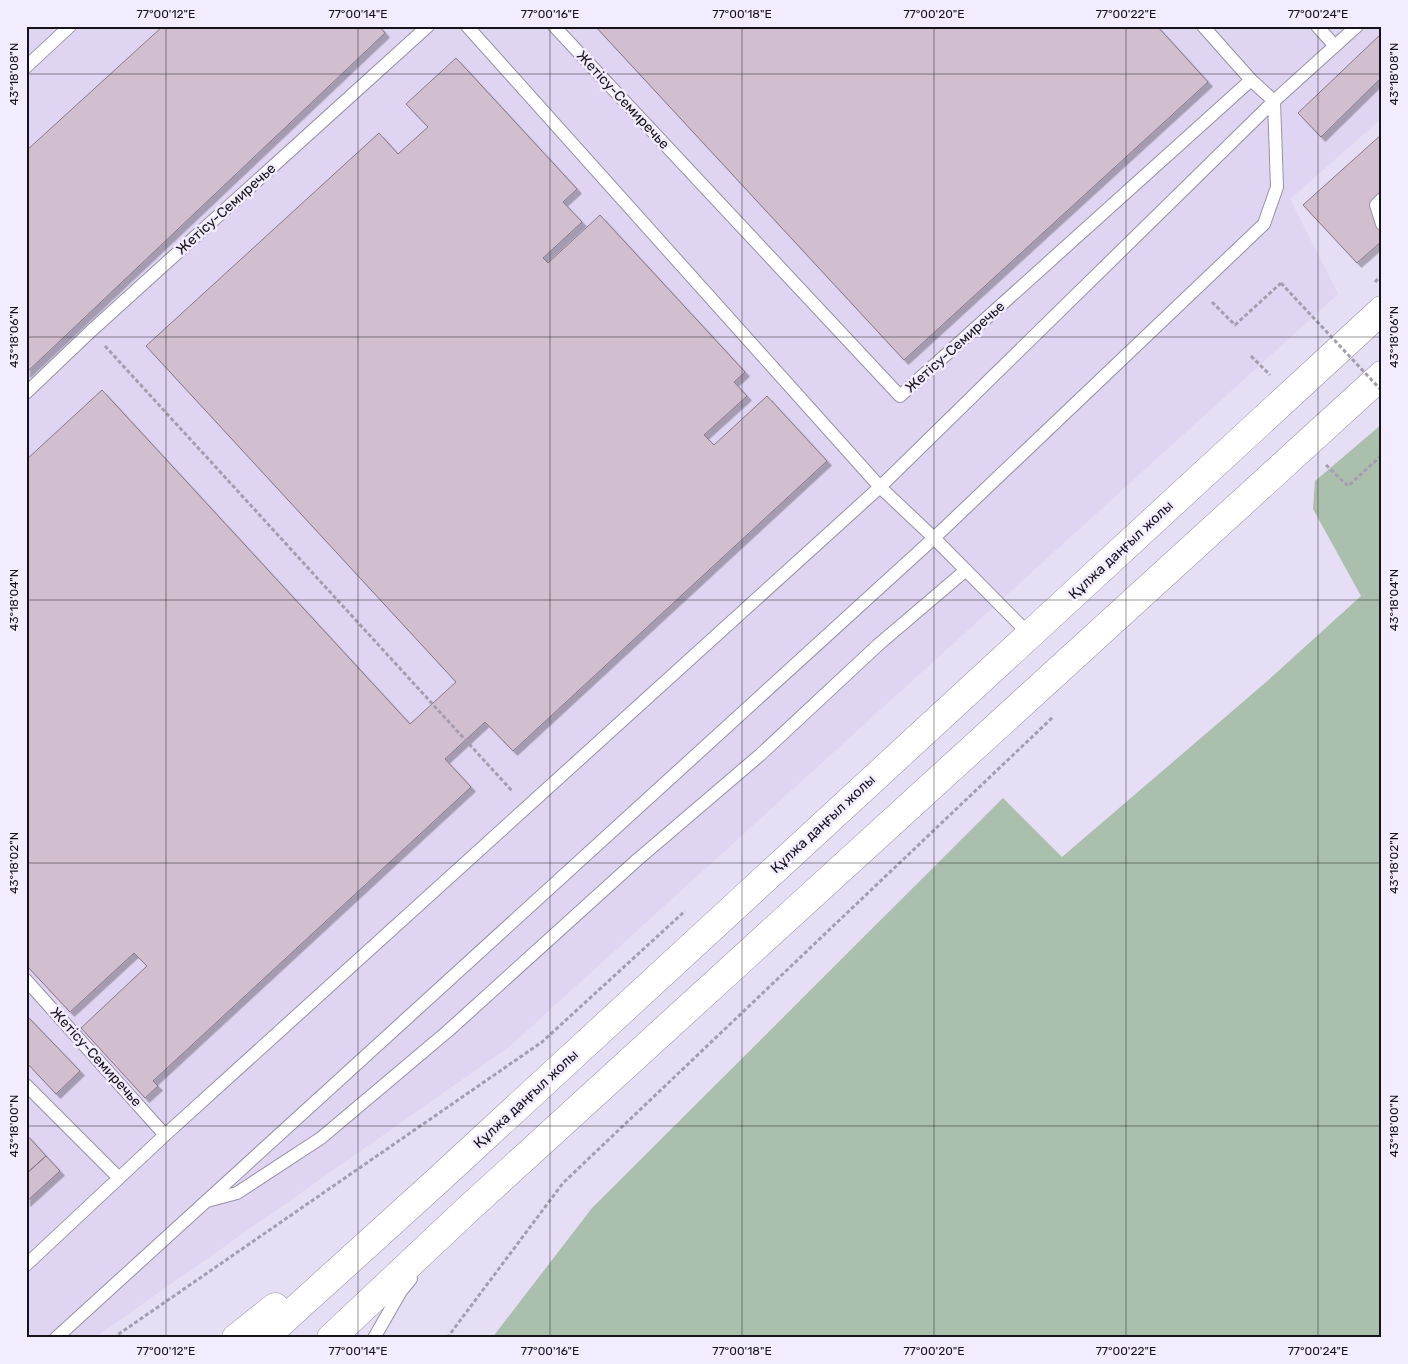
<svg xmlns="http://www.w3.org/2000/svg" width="1408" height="1364" viewBox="0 0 1408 1364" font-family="Rubik,sans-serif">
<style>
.built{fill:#dfd4f1}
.green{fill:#abbfad}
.building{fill:#d1becf;stroke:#8a7989;filter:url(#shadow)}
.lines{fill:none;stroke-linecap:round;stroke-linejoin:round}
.service-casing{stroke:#9890a5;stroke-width:14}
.primary-casing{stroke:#9890a5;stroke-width:29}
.path{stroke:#a49daf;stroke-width:3;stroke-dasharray:4 2.5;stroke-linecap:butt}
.service{stroke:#fff;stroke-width:12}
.primary{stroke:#fff;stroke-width:28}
.path-bridge{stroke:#a49daf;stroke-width:3;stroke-dasharray:4 2.5;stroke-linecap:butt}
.ticks{fill:none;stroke:#151219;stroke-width:1;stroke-opacity:0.45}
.labels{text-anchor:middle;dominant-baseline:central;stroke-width:5;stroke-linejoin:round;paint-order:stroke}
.street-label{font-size:14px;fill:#151219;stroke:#f3ecfe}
.neatline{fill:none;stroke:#151219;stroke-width:2}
.ticks-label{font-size:12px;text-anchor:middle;fill:#151219}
</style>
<defs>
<filter id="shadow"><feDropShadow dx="4.5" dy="4.5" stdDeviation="0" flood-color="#0004"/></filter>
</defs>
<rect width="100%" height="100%" fill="#e6def4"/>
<!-- built -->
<path class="built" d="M 26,26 L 1382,26 L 1382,118 L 1290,199 L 1338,294 L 510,1046 L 94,1338 L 26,1338 Z"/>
<!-- green -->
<path class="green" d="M 1382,424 L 1382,1338 L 492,1338 L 592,1208 L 1003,798 L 1062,857 L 1265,683 L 1361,596 L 1313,509 L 1315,481 Z"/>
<!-- building -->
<path class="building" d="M 163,26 L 379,26 L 385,33 L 26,373 L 26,151 Z
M 595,26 L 1157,26 L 1208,82 L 904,360 Z
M 1382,33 L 1382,77 L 1321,137 L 1298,113 Z
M 456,58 L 577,189 L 563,202 L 582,222 L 543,258 L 548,263 L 600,215 L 745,372 L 734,382 L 747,396 L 704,435 L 714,445 L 767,396 L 827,461 L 513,751 L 485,722 L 445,759 L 471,787 L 153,1081 L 158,1086 L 145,1098 L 81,1028 L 147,966 L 134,953 L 70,1012 L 26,965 L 26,460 L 102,390 L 410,724 L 456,682 L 146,346 L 379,133 L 398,154 L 428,127 L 406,104 Z
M 1382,134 L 1382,241 L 1357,263 L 1303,205 Z
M 26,1015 L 80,1071 L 56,1094 L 26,1062 Z
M 26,1134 L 46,1156 L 26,1174 Z
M 46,1156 L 60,1171 L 26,1202 L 26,1174 Z"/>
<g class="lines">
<defs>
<path id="service" d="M 467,26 L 880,487 L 934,538 L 1029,634
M 554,26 L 900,396 L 1251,80 L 1274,101
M 1203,26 L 1251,80
M 1317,26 L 1335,46
M 26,67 L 70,26
M 1382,199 L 1376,205 L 1382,224
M 26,393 L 91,331 L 428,26
M 26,980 L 165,1135
M 26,1085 L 119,1178
M 207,1201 L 237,1193 L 321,1138 L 448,1031 L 637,860 L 760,755 L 878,645 L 966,570
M 26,1265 L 165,1135 L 880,487 L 1274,101 L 1357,26
M 56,1338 L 934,538 L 1264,224 L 1277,187 L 1274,101
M 374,1338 L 401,1291 L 411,1279"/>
<path id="primary" d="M 236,1338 L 275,1307
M 264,1338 L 436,1182 L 1382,310
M 331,1338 L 467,1210 L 1382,375"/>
</defs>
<!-- service casing -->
<use href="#service" class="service-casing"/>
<!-- primary casing -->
<use href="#primary" class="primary-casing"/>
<!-- path -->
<path class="path" d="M 1375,282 L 1382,275
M 1212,302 L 1235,325 L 1281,283
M 105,346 L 513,792
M 1251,356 L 1270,375
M 1326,465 L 1348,486 L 1382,455
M 113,1338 L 542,1042 L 685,911
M 447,1338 L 563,1183 L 1053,717"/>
<!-- service -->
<use href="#service" class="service"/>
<!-- primary -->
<use href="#primary" class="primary"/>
<!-- path-bridge -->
<path class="path-bridge" d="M 1281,283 L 1382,391"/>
</g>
<!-- ticks -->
<path class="ticks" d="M 166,26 L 166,1338M 358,26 L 358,1338M 550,26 L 550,1338M 742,26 L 742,1338M 934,26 L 934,1338M 1126,26 L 1126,1338M 1318,26 L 1318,1338M 26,74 L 1382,74M 26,337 L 1382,337M 26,600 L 1382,600M 26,863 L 1382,863M 26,1126 L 1382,1126"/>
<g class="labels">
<!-- street labels -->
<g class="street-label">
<text transform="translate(623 100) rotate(47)">Жетісу-Семиречье</text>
<text transform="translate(226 209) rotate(-42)">Жетісу-Семиречье</text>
<text transform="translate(955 347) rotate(-42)">Жетісу-Семиречье</text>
<text transform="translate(1121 550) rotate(-43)">Құлжа даңғыл жолы</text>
<text transform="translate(823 824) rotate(-43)">Құлжа даңғыл жолы</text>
<text transform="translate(96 1057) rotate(48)">Жетісу-Семиречье</text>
<text transform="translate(526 1099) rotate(-43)">Құлжа даңғыл жолы</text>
</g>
</g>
<!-- border -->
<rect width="1408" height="1364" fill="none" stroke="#f3ecfe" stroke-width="55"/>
<rect x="28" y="28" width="1352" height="1308" class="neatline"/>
<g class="ticks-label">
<text x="166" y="18">77°00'12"E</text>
<text x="358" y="18">77°00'14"E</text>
<text x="550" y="18">77°00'16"E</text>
<text x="742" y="18">77°00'18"E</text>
<text x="934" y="18">77°00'20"E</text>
<text x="1126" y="18">77°00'22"E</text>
<text x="1318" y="18">77°00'24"E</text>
<text transform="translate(14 74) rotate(-90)" y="4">43°18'08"N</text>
<text transform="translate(1394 74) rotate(-90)" y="4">43°18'08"N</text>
<text transform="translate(14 337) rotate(-90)" y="4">43°18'06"N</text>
<text transform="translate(1394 337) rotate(-90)" y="4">43°18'06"N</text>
<text transform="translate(14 600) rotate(-90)" y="4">43°18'04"N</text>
<text transform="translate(1394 600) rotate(-90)" y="4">43°18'04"N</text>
<text transform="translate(14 863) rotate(-90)" y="4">43°18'02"N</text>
<text transform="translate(1394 863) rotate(-90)" y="4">43°18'02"N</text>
<text transform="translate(14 1126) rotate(-90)" y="4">43°18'00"N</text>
<text transform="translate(1394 1126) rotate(-90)" y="4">43°18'00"N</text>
<text x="166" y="1355">77°00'12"E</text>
<text x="358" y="1355">77°00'14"E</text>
<text x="550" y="1355">77°00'16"E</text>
<text x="742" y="1355">77°00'18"E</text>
<text x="934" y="1355">77°00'20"E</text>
<text x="1126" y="1355">77°00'22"E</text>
<text x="1318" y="1355">77°00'24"E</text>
</g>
</svg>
